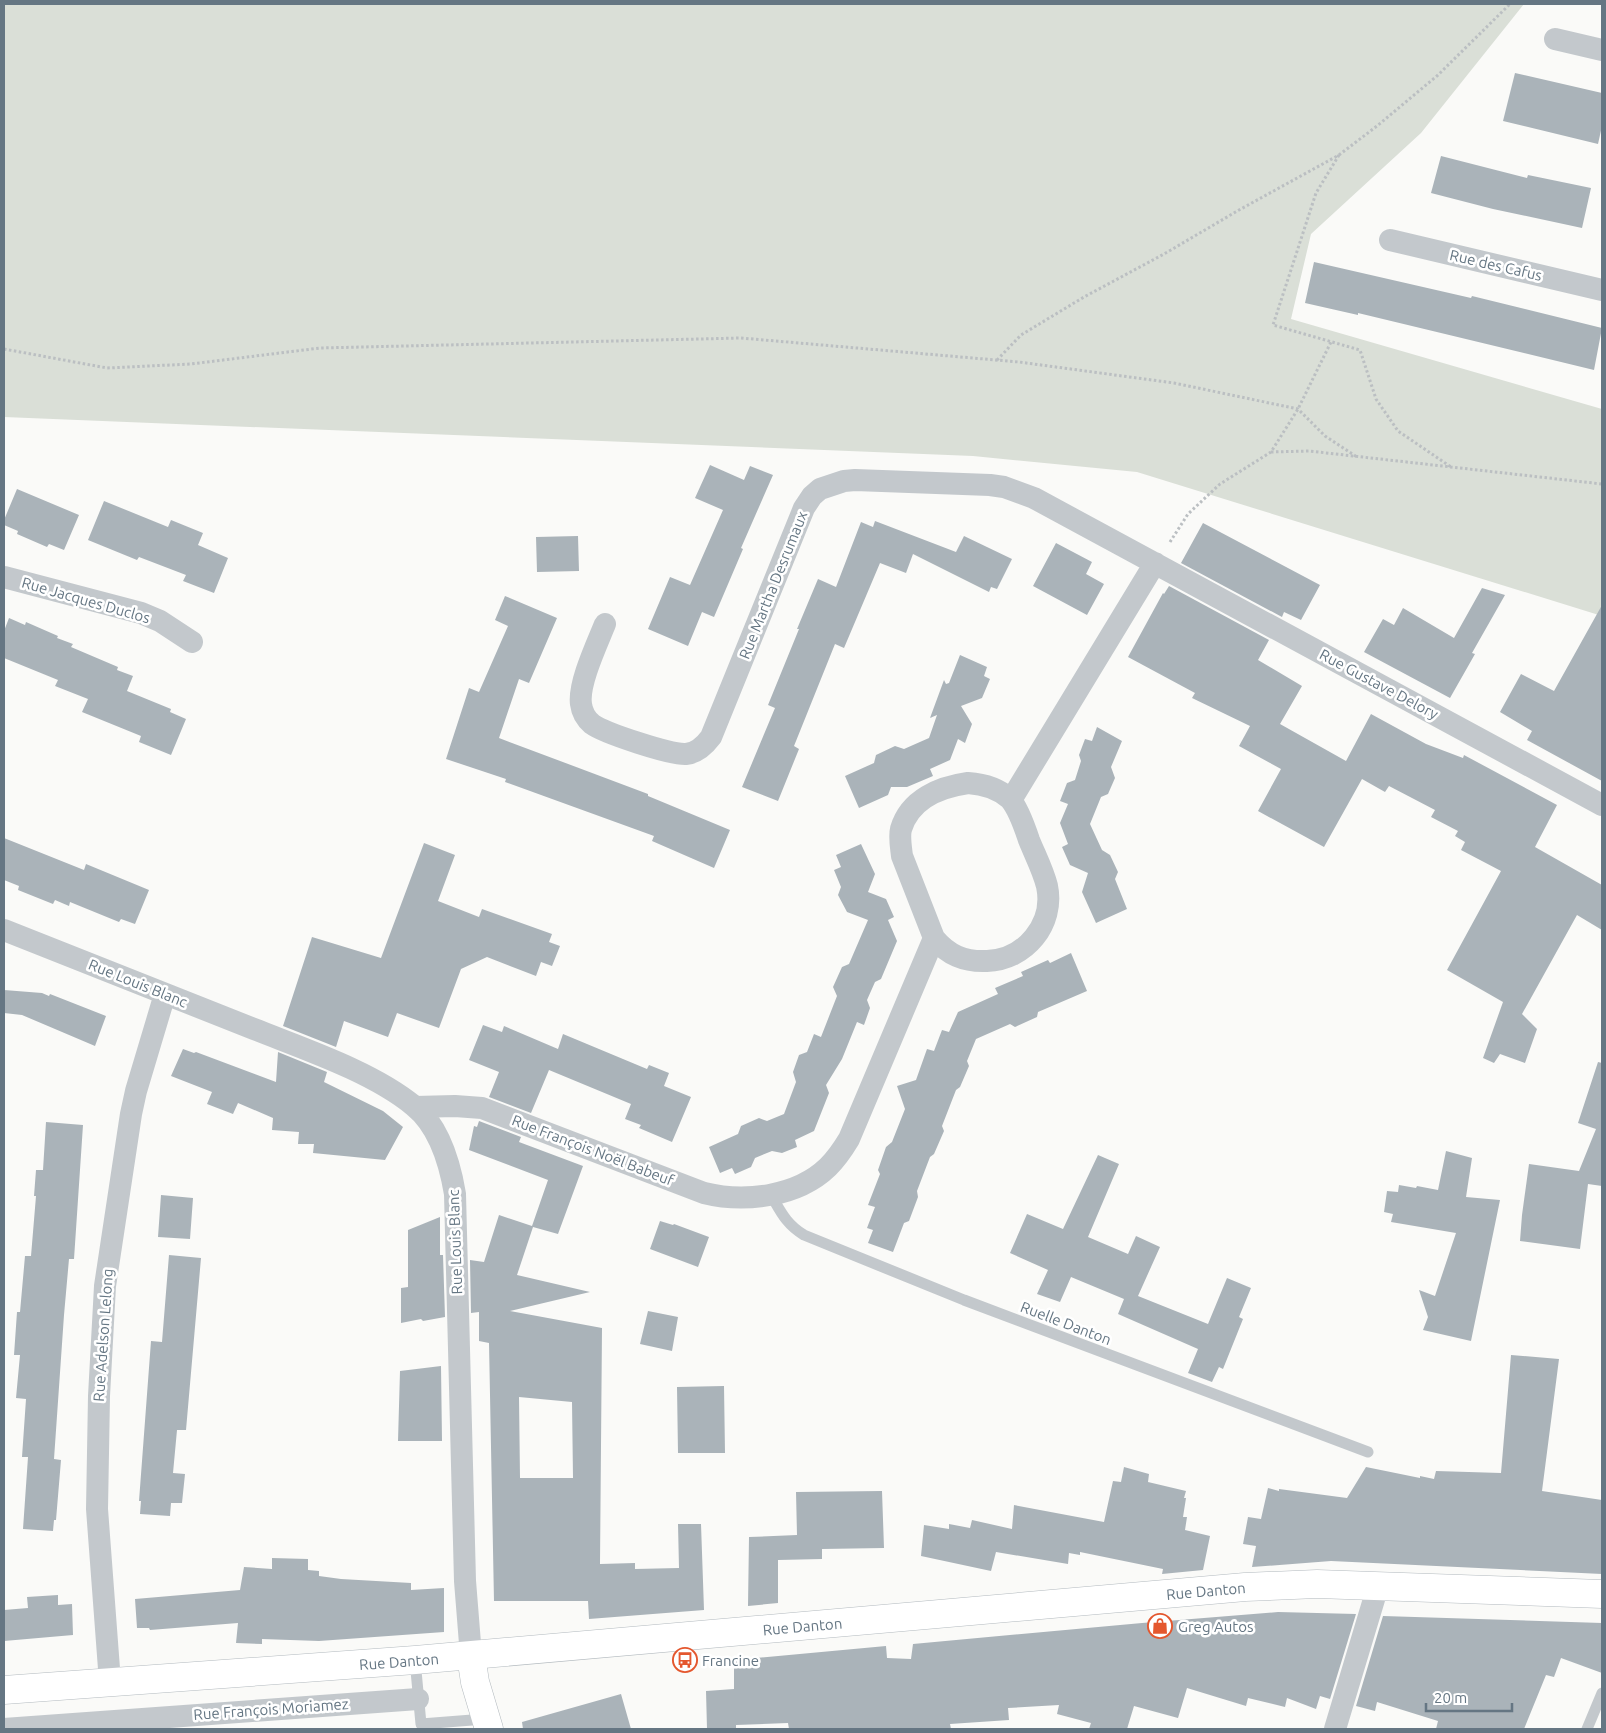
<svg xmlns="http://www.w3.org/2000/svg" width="1606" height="1733" viewBox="0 0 1606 1733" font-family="Ubuntu,sans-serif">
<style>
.green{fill:#dadfd7}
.building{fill:#aab3b9;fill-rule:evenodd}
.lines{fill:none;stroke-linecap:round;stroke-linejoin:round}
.secondary-casing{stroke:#b3babf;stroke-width:29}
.path{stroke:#bbbfc2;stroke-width:3;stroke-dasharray:2.5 2.5;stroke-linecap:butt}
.lane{stroke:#c3c8cc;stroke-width:11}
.street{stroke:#c3c8cc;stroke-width:22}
.secondary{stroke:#fff;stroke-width:28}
.labels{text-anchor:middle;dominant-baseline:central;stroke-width:5;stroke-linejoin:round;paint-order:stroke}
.street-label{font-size:15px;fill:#657683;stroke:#fff}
.poi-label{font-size:15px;fill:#657683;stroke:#fff;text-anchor:start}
</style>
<rect width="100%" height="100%" fill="#fafaf8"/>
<!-- green -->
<path class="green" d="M 4,4 L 1524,4 L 1421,133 L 1311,234 L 1291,319 L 1602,409 L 1602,616 L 1137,472 L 973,456 L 4,417 Z"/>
<!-- building -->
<path class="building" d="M 1515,73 L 1602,93 L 1602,126 L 1598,144 L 1503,121 Z
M 1441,156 L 1527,178 L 1528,175 L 1591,188 L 1582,228 L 1493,209 L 1431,193 Z
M 1314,262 L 1471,298 L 1472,296 L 1602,328 L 1594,370 L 1358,313 L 1358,315 L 1305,303 Z
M 710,465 L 744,480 L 750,466 L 773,475 L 741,548 L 743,549 L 714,617 L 702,612 L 688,646 L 648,629 L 670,577 L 690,585 L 723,510 L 695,498 Z
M 17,489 L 79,515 L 64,550 L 49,544 L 47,547 L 17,534 L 18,531 L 4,525 L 4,520 Z
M 104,501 L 168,527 L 171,520 L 203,533 L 198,545 L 228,558 L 214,593 L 183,581 L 186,575 L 139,557 L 137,560 L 88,540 Z
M 875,521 L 956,552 L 964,536 L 1012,559 L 997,589 L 991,587 L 989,592 L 913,554 L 906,573 L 880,563 L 844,648 L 835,644 L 794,746 L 799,749 L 778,801 L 742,787 L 775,708 L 768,705 L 799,629 L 797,629 L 818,579 L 836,587 L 861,522 L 873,527 Z
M 1203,523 L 1320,585 L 1301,620 L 1284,612 L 1282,617 L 1181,563 Z
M 578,536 L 579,571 L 537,572 L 536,537 Z
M 1056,543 L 1092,562 L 1086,574 L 1104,584 L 1087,615 L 1033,586 Z
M 1169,586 L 1269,640 L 1258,660 L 1302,686 L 1280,724 L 1346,761 L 1371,714 L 1426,744 L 1463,758 L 1464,755 L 1557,805 L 1535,847 L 1602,885 L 1602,930 L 1577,915 L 1522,1014 L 1537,1029 L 1525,1063 L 1500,1054 L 1494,1063 L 1483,1058 L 1503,1002 L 1447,970 L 1501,871 L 1461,850 L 1465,842 L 1455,836 L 1458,831 L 1431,817 L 1435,810 L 1389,786 L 1385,792 L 1362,779 L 1324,847 L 1258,811 L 1281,769 L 1239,746 L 1250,726 L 1192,698 L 1195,693 L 1128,657 L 1163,593 L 1164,594 Z
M 1482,588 L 1505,595 L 1472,653 L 1475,654 L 1450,698 L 1364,652 L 1383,619 L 1394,625 L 1403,608 L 1454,638 Z
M 505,596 L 557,618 L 529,683 L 519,679 L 499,738 L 648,794 L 648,796 L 730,830 L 714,868 L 652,841 L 654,836 L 505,782 L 506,779 L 446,759 L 469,688 L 479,692 L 508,626 L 495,620 Z
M 1602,605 L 1602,781 L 1527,740 L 1532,731 L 1500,712 L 1521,674 L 1554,691 Z
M 9,618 L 25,625 L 26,622 L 58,636 L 57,638 L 73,644 L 71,647 L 118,667 L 117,670 L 133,676 L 127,691 L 171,709 L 170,712 L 186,719 L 171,755 L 139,742 L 141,736 L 82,712 L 88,699 L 55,686 L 58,680 L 4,658 L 4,631 Z
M 960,655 L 987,667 L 984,676 L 990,679 L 982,698 L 961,706 L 972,724 L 965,743 L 958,739 L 950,760 L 930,769 L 933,776 L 907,787 L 891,787 L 888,795 L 859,808 L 845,776 L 874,763 L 876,755 L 895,746 L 904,749 L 929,738 L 937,715 L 930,718 L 944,680 L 946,684 L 949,683 Z
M 1097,727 L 1122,741 L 1111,767 L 1115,778 L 1108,794 L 1101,797 L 1090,824 L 1102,850 L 1110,855 L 1118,872 L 1115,879 L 1127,909 L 1096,923 L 1082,892 L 1088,873 L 1070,865 L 1062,847 L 1068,844 L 1060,823 L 1068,804 L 1060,801 L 1067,783 L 1075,780 L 1081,761 L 1079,755 L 1085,739 L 1092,741 Z
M 4,838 L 84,870 L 86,864 L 149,890 L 135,924 L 121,919 L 119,922 L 70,902 L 69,906 L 55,900 L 53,904 L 18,890 L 19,886 L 4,880 Z
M 424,843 L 455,855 L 438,901 L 479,917 L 482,909 L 552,934 L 549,942 L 560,946 L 552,966 L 541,962 L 536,976 L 487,957 L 461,969 L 439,1028 L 397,1013 L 388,1037 L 344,1021 L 336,1047 L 283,1026 L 312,937 L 381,958 Z
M 861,844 L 875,874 L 868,892 L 886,899 L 894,917 L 888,920 L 897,941 L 881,979 L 875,982 L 867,1000 L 870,1008 L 864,1025 L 857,1022 L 842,1059 L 826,1085 L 829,1093 L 814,1131 L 795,1140 L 797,1147 L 782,1153 L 772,1151 L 755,1158 L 751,1167 L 735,1174 L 732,1168 L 720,1173 L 709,1147 L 738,1134 L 741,1126 L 759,1118 L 767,1121 L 784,1114 L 796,1082 L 793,1072 L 799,1055 L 807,1052 L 814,1034 L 821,1037 L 837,996 L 833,987 L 842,967 L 849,964 L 868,920 L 847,912 L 838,895 L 841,887 L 834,870 L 841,867 L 836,855 Z
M 1071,953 L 1087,991 L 1038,1012 L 1037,1017 L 1015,1027 L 1010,1024 L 976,1039 L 967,1061 L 969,1066 L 960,1087 L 956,1090 L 942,1126 L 944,1131 L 934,1154 L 930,1157 L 917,1191 L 918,1197 L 909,1221 L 904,1223 L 893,1252 L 868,1243 L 873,1230 L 867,1228 L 875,1207 L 868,1205 L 880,1174 L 878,1170 L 886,1147 L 892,1142 L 905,1109 L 897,1086 L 916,1080 L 927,1049 L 934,1051 L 942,1030 L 949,1032 L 958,1012 L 998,994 L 995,988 L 1023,976 L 1021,972 L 1048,960 L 1050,963 Z
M 4,990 L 42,993 L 49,996 L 50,994 L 106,1016 L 95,1046 L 22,1015 L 4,1013 Z
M 483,1025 L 502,1032 L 504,1026 L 558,1049 L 563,1034 L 647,1069 L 649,1065 L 669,1073 L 664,1086 L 691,1097 L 672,1142 L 639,1128 L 641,1125 L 625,1119 L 631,1104 L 549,1070 L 531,1113 L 489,1097 L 499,1072 L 469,1060 Z
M 183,1049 L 194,1053 L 196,1052 L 276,1082 L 278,1052 L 327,1072 L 324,1082 L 383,1111 L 403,1127 L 385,1160 L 313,1153 L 314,1144 L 298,1144 L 299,1132 L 272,1130 L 273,1118 L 238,1103 L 233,1114 L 207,1104 L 212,1092 L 171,1076 Z
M 1598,1062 L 1602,1063 L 1602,1186 L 1588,1184 L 1580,1249 L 1520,1241 L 1522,1215 L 1529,1164 L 1579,1171 L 1596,1129 L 1578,1123 Z
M 479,1121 L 521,1137 L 519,1142 L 583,1166 L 558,1234 L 533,1227 L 517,1275 L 590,1292 L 510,1311 L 602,1328 L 600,1564 L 635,1563 L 635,1569 L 679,1568 L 678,1524 L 701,1524 L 704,1610 L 589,1619 L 588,1601 L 494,1601 L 489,1343 L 479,1341 L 479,1312 L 471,1313 L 470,1260 L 484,1262 L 499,1215 L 532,1226 L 548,1180 L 469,1150 L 474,1126 L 477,1127 ZM 519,1397 L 572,1402 L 573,1478 L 520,1478 Z
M 46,1122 L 83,1125 L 74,1259 L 69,1259 L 64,1315 L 54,1459 L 61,1460 L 56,1520 L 54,1520 L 53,1531 L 23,1529 L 28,1457 L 22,1457 L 26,1399 L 16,1398 L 20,1355 L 14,1355 L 17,1312 L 20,1312 L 25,1256 L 31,1256 L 36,1196 L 34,1196 L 36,1170 L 43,1170 Z
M 1446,1151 L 1472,1158 L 1466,1197 L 1500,1200 L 1471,1341 L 1423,1330 L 1428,1317 L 1419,1290 L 1435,1296 L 1456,1233 L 1391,1222 L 1393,1214 L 1384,1212 L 1387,1191 L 1398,1192 L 1399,1185 L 1416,1188 L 1417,1186 L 1438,1190 Z
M 1098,1155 L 1119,1164 L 1088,1237 L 1128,1254 L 1136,1236 L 1160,1247 L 1138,1296 L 1208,1324 L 1227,1278 L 1251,1288 L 1239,1317 L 1243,1319 L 1223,1369 L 1219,1367 L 1212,1382 L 1188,1373 L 1198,1349 L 1118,1314 L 1124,1299 L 1071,1277 L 1060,1302 L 1037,1294 L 1048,1270 L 1010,1253 L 1027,1214 L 1063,1229 Z
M 161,1195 L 193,1198 L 190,1239 L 158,1237 Z
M 440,1217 L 440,1255 L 443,1255 L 445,1317 L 423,1321 L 421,1319 L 401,1323 L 401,1288 L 408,1287 L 408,1230 Z
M 660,1221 L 673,1225 L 674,1224 L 709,1237 L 698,1267 L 650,1249 Z
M 169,1255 L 201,1258 L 186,1430 L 177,1430 L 173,1473 L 185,1474 L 182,1503 L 171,1503 L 170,1516 L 140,1514 L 141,1501 L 139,1501 L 151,1341 L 162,1342 Z
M 648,1311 L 678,1317 L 672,1351 L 640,1344 Z
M 1511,1355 L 1559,1359 L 1542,1491 L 1602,1500 L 1602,1574 L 1331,1561 L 1252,1567 L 1256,1546 L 1243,1544 L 1248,1517 L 1261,1519 L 1268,1488 L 1279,1491 L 1279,1489 L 1347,1498 L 1366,1467 L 1420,1478 L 1420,1476 L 1434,1479 L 1436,1471 L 1501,1473 Z
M 441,1366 L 442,1441 L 398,1441 L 400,1371 Z
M 724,1386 L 725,1453 L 678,1453 L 677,1387 Z
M 1124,1467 L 1149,1474 L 1148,1482 L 1186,1491 L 1184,1498 L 1186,1498 L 1183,1517 L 1187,1517 L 1185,1530 L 1210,1536 L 1203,1570 L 1162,1574 L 1163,1569 L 1080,1552 L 1080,1555 L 1069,1553 L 1068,1564 L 996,1552 L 991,1571 L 921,1556 L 924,1525 L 949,1529 L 949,1524 L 970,1528 L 972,1520 L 1012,1529 L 1014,1505 L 1104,1522 L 1113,1481 L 1121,1482 Z
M 882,1491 L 884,1548 L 822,1549 L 822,1559 L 778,1560 L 778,1603 L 748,1606 L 749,1537 L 797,1535 L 796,1492 Z
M 272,1558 L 308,1559 L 308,1570 L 319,1571 L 319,1576 L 341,1579 L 411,1583 L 411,1590 L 444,1588 L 444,1632 L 319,1641 L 262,1639 L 262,1644 L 236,1643 L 238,1623 L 150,1630 L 149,1628 L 137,1628 L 135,1599 L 240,1590 L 244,1567 L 272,1569 Z
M 58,1595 L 58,1605 L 72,1604 L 73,1635 L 4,1641 L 4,1610 L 28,1608 L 27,1597 Z
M 1278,1612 L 1356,1614 L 1330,1699 L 1320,1696 L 1316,1709 L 1287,1698 L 1285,1707 L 1248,1698 L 1246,1706 L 1187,1688 L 1178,1718 L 1134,1706 L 1127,1729 L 1089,1729 L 1091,1723 L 1057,1714 L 1059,1705 L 1008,1708 L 1009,1720 L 950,1724 L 951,1729 L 789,1729 L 788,1723 L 736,1725 L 736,1729 L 707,1729 L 706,1691 L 734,1689 L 734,1660 L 886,1646 L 887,1658 L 911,1659 L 913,1644 L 1142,1623 Z
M 1383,1616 L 1602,1623 L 1602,1673 L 1561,1658 L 1554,1677 L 1546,1675 L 1524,1729 L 1436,1729 L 1438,1721 L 1377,1702 L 1375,1711 L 1356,1706 Z
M 621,1694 L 631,1729 L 523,1729 L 522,1722 Z"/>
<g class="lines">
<defs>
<g id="secondary">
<path d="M 471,1656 L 475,1682 L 489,1729"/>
<path id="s1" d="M 4,1690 L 415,1660 L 1245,1587 L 1317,1584 L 1602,1594"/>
</g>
</defs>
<!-- secondary casing -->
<use href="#secondary" class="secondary-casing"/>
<!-- path -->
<path class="path" d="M 1339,155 L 1316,193 L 1273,325 L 1360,350 L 1376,399 L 1398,431 L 1451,467
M 4,349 L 107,368 L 191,364 L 320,348 L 741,338 L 1019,362 L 1174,383 L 1298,409 L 1325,436 L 1357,457
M 997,360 L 1021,335 L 1084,297 L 1164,254 L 1239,210 L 1339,155 L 1377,126 L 1438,75 L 1510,4
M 1271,452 L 1309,451 L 1602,484
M 1170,542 L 1188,514 L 1220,484 L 1271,452 L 1298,409 L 1331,342"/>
<!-- lane -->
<path class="lane" d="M 771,1195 C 781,1212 786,1224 804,1235 L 964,1300 L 1368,1452
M 415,1660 L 421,1724 L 485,1719
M 1587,1729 L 1602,1693"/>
<!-- street -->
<path class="street" d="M 1555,39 L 1602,50
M 1390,240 L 1602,290
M 4,577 L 141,613 L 160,621 L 192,642
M 605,624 C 597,644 578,684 581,704 C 582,712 586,719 592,724 C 604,733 671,755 686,754 C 697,753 705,745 711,737 L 804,508 L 812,496 L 820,489 L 844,481 L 855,480 L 990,485 L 1004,487 L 1034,498 L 1602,805
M 968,783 C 983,784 998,788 1010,799 C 1018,808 1025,828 1029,840 C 1035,855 1043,870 1047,886 C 1055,924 1025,960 987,961 C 964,962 948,955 934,938 L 902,856 C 901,847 899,837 901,829 C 910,799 940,787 968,783 Z
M 1011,800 L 1155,563
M 4,930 C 87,963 171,996 254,1029 C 304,1049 373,1072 414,1106 C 440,1127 450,1164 455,1194 L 465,1581 L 471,1656
M 415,1107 L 455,1106 L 482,1108 L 704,1193 C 744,1203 797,1197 828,1167 C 836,1159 843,1149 849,1139 L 934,938
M 110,1682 L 97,1509 L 99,1396 L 105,1286 L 131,1114 L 136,1091 L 165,994
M 4,1729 L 418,1699
M 1335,1729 L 1378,1586"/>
<!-- secondary -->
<use href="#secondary" class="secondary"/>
</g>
<!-- icons -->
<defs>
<symbol id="shop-ring" viewBox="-11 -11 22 22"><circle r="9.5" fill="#fff" stroke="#e4572e" stroke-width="1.5"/><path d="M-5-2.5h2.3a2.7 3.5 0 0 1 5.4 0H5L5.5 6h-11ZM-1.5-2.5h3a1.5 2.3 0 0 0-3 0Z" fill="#e4572e"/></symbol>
<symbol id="bus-ring" viewBox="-11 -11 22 22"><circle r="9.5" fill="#fff" stroke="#e4572e" stroke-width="1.5"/><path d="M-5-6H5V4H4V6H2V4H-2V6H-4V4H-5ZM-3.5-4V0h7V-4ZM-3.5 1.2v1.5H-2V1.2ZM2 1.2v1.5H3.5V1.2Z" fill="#e4572e"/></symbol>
</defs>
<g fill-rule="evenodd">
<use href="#shop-ring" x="1146" y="1612" width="28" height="28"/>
<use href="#bus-ring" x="671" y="1646" width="28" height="28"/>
</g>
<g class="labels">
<!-- street labels -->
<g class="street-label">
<text transform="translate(1496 265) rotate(13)">Rue des Cafus</text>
<text transform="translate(773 585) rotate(-68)">Rue Martha Desrumaux</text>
<text transform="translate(86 600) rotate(16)">Rue Jacques Duclos</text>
<text transform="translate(1379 684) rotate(28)">Rue Gustave Delory</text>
<text transform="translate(138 983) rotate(22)">Rue Louis Blanc</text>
<text transform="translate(593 1150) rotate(21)">Rue François Noël Babeuf</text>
<text transform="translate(455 1242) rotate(-92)">Rue Louis Blanc</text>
<text transform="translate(1066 1323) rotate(21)">Ruelle Danton</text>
<text transform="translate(103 1335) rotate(-86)">Rue Adelson Lelong</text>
<text stroke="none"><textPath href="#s1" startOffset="1206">Rue Danton</textPath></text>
<text stroke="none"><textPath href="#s1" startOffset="801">Rue Danton</textPath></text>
<text stroke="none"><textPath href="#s1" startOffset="396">Rue Danton</textPath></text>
<text transform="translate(271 1709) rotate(-4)">Rue François Moriamez</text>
</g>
<!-- poi labels -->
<g class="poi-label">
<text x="1178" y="1626">Greg Autos</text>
<text x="702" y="1660">Francine</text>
</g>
</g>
<!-- border -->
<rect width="1606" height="1733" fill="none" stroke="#657683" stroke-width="10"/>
<!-- scale -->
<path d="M1426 1703v8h86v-8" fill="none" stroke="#657683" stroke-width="2.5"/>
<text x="1434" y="1703" font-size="15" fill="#657683" stroke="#ffffff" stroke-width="4" paint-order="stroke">20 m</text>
</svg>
